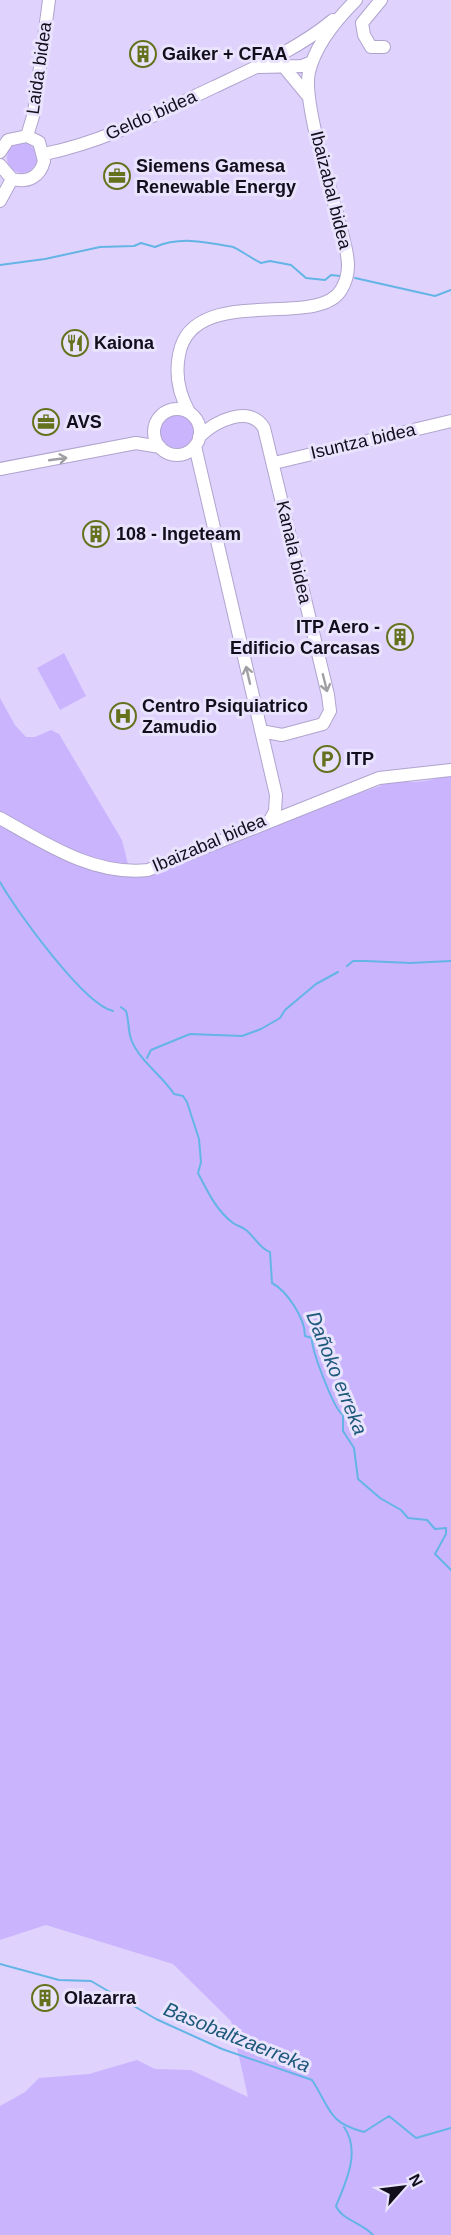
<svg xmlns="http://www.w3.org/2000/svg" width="451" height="2235" viewBox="0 0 451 2235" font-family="Arial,sans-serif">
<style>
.green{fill:#cab4fe}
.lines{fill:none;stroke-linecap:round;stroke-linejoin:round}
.stream{stroke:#65b4e6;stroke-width:2}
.minor-casing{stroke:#b0a4ce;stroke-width:14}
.minor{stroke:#fff;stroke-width:12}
.oneway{stroke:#a09fa4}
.labels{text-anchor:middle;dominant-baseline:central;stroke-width:6;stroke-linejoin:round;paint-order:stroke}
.poi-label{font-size:18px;font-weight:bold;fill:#120e1c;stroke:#eae3fd;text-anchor:start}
.street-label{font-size:18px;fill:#120e1c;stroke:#eae3fd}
.water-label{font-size:20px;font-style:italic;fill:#1d597a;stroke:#eae3fd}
</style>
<rect width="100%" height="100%" fill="#dfd3fe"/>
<!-- green -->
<path class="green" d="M7 158a15 15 0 1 1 30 0a15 15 0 1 1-30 0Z
M160 431a17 17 0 1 1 34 0a17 17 0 1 1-34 0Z
M 64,653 L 86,696 L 60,710 L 37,668 Z
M 0,698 L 15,725 L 26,737 L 35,737 L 51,730 L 59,734 L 122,840 L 128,864 L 138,867 L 381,786 L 379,782 C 405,780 431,788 451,769 L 451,2235 L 0,2235 L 0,2106 L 25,2092 L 39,2078 L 89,2074 L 137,2060 L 155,2069 L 191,2070 L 248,2097 L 231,2021 L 173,1964 L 46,1925 L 0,1940 Z"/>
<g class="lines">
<!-- stream -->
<path class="stream" d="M 0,265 L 45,259 L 100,247 L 134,246 L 141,243 L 155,247 C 180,236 206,242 233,247 C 237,248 254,260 261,263 L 270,261 L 291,265 L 306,278 L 325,280 L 331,275 L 340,276
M 355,278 L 435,296 L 451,290
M 0,882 C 15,909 84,1005 113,1011
M 347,966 L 353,961 L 366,961 L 410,963 L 451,961
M 121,1007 L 126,1011 C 129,1020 128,1031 131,1039 C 139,1061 162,1075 174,1094 L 183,1096 L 187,1102 L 199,1139 L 201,1162 L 198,1173 C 208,1192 216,1210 233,1223 C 237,1226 243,1227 246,1230 C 254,1236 260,1249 270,1252 L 272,1283 C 287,1291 305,1318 305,1336 L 312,1338 C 311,1349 334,1410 343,1415 L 343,1431 L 354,1448 L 358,1479 L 380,1498 L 401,1510 L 408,1518 L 427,1520 L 435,1529 L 446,1528 L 446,1534 L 435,1554 L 451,1570
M 147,1058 L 151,1050 L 190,1034 L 242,1036 L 261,1029 L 280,1018 L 285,1010 L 316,984 L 338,972
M 0,1964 L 59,1980 L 91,1981 L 156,2019 L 222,2049 L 312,2080 C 331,2109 327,2122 364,2132 L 389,2116 L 416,2138 L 451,2128
M 344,2127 C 361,2151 346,2182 336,2206 C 342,2220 362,2223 373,2235"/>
<defs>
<path id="minor" d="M 381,0 L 362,23 L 364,35 L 371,47 L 384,47
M 259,67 L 302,66 L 312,62
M 284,67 L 308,96
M 27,136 L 34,113 L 49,0
M 0,152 L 8,140 L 27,136 L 39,142 L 44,161 C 40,177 28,183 12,179 L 0,165
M 44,154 C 104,142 159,113 214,87 C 254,68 298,49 333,20
M 0,201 L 12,179
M154 432a23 23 0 1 1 46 0a23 23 0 1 1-46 0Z
M 189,412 C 179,394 175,375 179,355 C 191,282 318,330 341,290 C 353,271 347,253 342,233 C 334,198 302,103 309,72 C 315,46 337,19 356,0
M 199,437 C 215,421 250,404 264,428 L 328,695 L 330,711 L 323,724 L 282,735 L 261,731
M 274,463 L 451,421
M 0,469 L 136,443 L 160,447
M 0,818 C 46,844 94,876 148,870 L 269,822 L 275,811 L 276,795 L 195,446
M 269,822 L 379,778 L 451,770"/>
</defs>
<!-- minor casing -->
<use href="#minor" class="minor-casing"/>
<!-- minor -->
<use href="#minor" class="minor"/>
</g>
<!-- one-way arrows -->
<defs><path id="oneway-shaft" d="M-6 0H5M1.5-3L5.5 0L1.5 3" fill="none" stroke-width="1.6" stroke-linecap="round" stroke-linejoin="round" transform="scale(1.5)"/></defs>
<g class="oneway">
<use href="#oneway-shaft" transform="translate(58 459) rotate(-8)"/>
<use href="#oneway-shaft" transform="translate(248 675) rotate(-103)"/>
<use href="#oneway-shaft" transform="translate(325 683) rotate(76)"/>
</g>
<!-- icons -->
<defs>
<symbol id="building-ring" viewBox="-11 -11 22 22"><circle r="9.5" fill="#eae3fd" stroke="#65721d" stroke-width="1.5"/><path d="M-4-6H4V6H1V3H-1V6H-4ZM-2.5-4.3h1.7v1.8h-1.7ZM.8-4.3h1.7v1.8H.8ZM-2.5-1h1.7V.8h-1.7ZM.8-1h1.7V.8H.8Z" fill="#65721d"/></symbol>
<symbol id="office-ring" viewBox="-11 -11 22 22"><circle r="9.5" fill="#eae3fd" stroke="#65721d" stroke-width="1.5"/><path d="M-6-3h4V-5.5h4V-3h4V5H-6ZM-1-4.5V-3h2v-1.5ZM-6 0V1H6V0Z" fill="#65721d"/></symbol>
<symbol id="restaurant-ring" viewBox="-11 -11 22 22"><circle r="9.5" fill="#eae3fd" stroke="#65721d" stroke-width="1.5"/><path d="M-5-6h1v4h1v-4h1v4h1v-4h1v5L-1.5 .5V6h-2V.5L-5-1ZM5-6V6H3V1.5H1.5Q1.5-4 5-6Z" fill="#65721d"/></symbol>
<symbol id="hospital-ring" viewBox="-11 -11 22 22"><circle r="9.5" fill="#eae3fd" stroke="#65721d" stroke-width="1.5"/><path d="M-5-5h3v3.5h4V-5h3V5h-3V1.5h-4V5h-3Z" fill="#65721d"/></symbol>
<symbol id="parking-ring" viewBox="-11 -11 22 22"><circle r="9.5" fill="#eae3fd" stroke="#65721d" stroke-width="1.5"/><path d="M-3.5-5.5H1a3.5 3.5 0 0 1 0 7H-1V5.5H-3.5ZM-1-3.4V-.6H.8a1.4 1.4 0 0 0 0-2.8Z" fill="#65721d"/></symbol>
</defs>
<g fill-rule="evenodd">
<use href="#building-ring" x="128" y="39" width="30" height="30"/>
<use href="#office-ring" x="102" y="161" width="30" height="30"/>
<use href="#restaurant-ring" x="60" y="328" width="30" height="30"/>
<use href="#office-ring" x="31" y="407" width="30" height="30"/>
<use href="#building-ring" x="81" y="519" width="30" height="30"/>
<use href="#building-ring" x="385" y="622" width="30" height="30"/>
<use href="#hospital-ring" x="108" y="701" width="30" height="30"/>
<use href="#parking-ring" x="312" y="744" width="30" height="30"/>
<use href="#building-ring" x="30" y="1983" width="30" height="30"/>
</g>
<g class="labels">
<!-- poi labels -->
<g class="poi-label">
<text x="162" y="54">Gaiker + CFAA</text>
<text x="136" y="166">Siemens Gamesa<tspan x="136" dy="21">Renewable Energy</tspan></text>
<text x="94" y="343">Kaiona</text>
<text x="66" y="422">AVS</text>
<text x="116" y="534">108 - Ingeteam</text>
<text x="380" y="627" text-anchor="end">ITP Aero -<tspan x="380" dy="21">Edificio Carcasas</tspan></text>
<text x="142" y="706">Centro Psiquiatrico<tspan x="142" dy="21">Zamudio</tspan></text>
<text x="346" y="759">ITP</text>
<text x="64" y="1998">Olazarra</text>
</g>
<!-- street labels -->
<g class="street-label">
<text transform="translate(39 68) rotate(-82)">Laida bidea</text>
<text transform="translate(151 115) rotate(-24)">Geldo bidea</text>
<text transform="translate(331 190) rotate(76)">Ibaizabal bidea</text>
<text transform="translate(363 441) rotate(-13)">Isuntza bidea</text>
<text transform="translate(294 552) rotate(77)">Kanala bidea</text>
<text transform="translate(209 843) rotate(-23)">Ibaizabal bidea</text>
</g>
<!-- water labels -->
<g class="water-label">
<text transform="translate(337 1373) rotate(68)">Dañoko erreka</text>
<text transform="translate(237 2037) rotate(22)">Basobaltzaerreka</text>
</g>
</g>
<!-- north arrow -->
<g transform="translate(403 2187) rotate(62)" stroke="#eae3fd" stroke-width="4.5" paint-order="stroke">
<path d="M0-4.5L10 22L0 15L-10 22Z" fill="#120e1c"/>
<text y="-9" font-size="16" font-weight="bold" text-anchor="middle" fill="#120e1c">N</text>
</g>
</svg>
